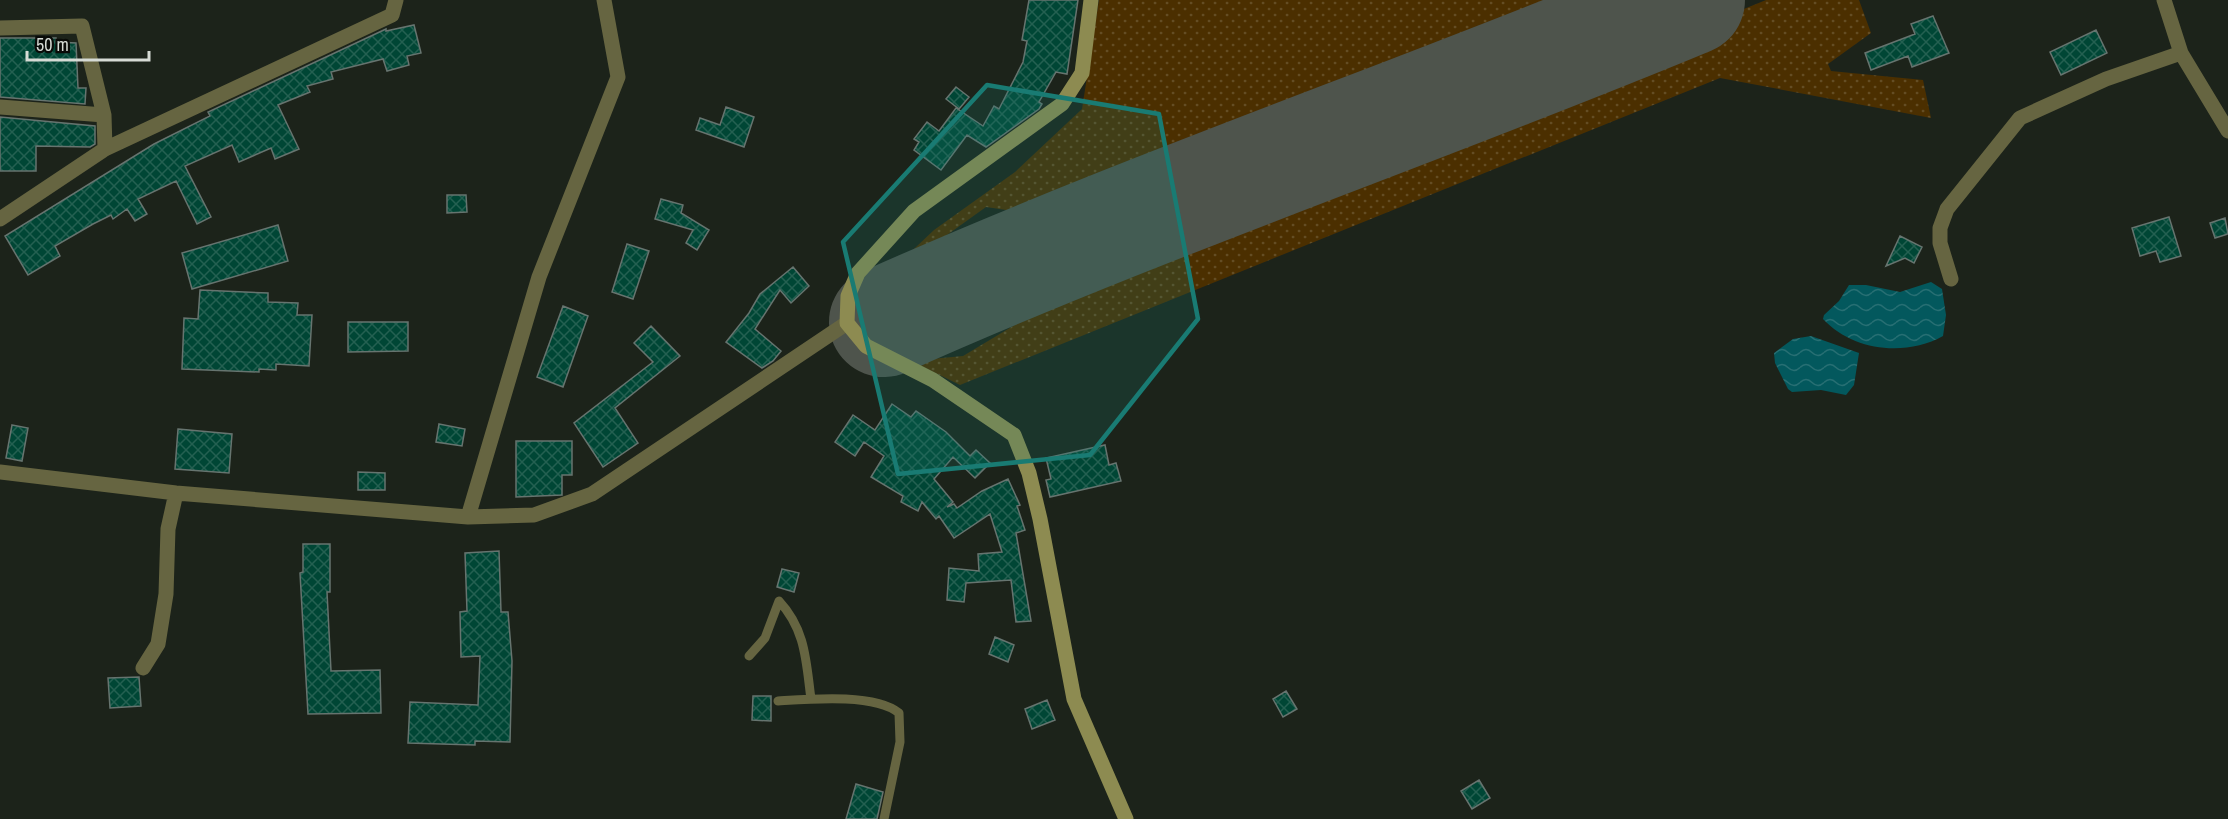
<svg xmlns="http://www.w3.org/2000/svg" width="2228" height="819" viewBox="0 0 2228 819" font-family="'Archivo Narrow',sans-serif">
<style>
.grass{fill:url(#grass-dots)}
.water{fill:url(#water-waves)}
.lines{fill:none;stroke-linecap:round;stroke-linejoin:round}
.runway{stroke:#4e544c;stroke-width:110}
.building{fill:url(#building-cross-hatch);stroke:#66746f;stroke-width:1.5}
.service{stroke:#666541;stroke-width:9}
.minor{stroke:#666541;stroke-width:15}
.secondary{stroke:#8d8b51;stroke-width:15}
.marked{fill:#197b73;fill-opacity:0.2;stroke:#197b73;stroke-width:4.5;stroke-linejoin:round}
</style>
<defs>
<pattern id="grass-dots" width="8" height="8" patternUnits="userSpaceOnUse" patternTransform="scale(1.5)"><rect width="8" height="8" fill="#4b2f00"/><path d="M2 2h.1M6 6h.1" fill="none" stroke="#644d24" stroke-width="1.8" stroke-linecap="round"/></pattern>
<pattern id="water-waves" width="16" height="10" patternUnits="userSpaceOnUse" patternTransform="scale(1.5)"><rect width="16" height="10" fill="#03585d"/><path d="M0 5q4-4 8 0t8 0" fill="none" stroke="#276f73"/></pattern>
<pattern id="building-cross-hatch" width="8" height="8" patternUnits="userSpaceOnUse" patternTransform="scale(1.5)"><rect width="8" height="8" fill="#004635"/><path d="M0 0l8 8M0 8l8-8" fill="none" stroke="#246051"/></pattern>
</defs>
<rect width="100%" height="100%" fill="#1c231a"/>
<!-- grass -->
<path class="grass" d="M 1099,0 L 1605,0 L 1062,218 L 986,207 L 908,263 L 878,307 L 880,336 L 901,348 L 931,359 L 963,356 L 1086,282 L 1094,273 L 1766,0 L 1859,0 L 1871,33 L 1828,64 L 1831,71 L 1923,80 L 1931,118 L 1720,78 L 960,385 L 878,345 L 872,322 L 878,291 L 898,264 L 934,230 L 1015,172 L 1082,109 Z"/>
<!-- water -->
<path class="water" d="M 1931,282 L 1942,289 L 1946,315 L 1943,336 C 1905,357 1853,351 1823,319 L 1824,315 L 1839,301 L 1849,285 L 1866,285 L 1900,292 Z
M 1811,336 L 1859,353 L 1854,385 L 1846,395 L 1821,390 L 1792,392 L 1788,389 L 1775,363 L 1774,353 L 1793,339 Z"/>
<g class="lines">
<!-- runway -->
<path class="runway" d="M 884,322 C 1148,204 1423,111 1690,0"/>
</g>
<!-- building -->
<path class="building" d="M 1029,0 L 1078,0 L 1067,74 L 1056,72 L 1039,102 L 1042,104 L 1039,109 L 986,147 L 967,135 L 941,170 L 914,150 L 919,142 L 914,139 L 927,122 L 939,131 L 956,108 L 983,126 L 994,106 L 999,109 L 1023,62 L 1027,41 L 1022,40 Z
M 1933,16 L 1949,53 L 1912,67 L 1908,56 L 1871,70 L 1865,53 L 1915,34 L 1911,24 Z
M 414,25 L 421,53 L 407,56 L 409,65 L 387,71 L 383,59 L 331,72 L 333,79 L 307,86 L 310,92 L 278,105 L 299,149 L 275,159 L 271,148 L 239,162 L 232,145 L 185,166 L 211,217 L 197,224 L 176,181 L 138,199 L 147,214 L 135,221 L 127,209 L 113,219 L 111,215 L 93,224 L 55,246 L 60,256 L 28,275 L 5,236 L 154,144 L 210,116 L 208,112 L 386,29 L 386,31 Z
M 2096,30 L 2107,53 L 2061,75 L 2050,52 Z
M 0,38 L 56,38 L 56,42 L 76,43 L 78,88 L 86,88 L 85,104 L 0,97 Z
M 956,87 L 969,97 L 959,109 L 946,99 Z
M 726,107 L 754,117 L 744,147 L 696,130 L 700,118 L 720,125 Z
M 0,117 L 95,126 L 95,144 L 90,147 L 36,146 L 36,171 L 0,171 Z
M 447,195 L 466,195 L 467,212 L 447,213 Z
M 661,199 L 683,205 L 681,213 L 709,230 L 697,250 L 686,243 L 693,230 L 655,219 Z
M 2169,217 L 2181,256 L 2160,262 L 2156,251 L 2140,256 L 2132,228 Z
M 2225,218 L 2228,234 L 2215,238 L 2210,223 Z
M 278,225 L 288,261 L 192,289 L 182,253 Z
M 1900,236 L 1922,247 L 1914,263 L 1905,258 L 1886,266 Z
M 627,244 L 649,251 L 633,299 L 612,292 Z
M 793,267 L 809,286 L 791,303 L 780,290 L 755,329 L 781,351 L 773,361 L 762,368 L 726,342 L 749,313 L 760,294 Z
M 200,290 L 268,293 L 268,302 L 298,303 L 297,315 L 312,315 L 309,366 L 276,364 L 276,370 L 259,369 L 259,372 L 182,369 L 184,318 L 198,319 Z
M 563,306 L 588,316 L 563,387 L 537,377 Z
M 348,322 L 408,322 L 408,351 L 348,352 Z
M 651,326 L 680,356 L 615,408 L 638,443 L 603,467 L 574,423 L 653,362 L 634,343 Z
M 892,404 L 911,417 L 916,411 L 946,432 L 970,456 L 976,450 L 990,463 L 975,478 L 953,457 L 934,479 L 953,502 L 947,507 L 954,504 L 957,508 L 982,491 L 1008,479 L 1020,505 L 1017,506 L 1025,530 L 1016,533 L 1031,621 L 1016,622 L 1011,580 L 966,583 L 964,602 L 947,600 L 949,568 L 979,571 L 978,554 L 1002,552 L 990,514 L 954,538 L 939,516 L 936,519 L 922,502 L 918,511 L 901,502 L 903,496 L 871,477 L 884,456 L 864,442 L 855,456 L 835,442 L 853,415 L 875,430 Z
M 439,424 L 465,429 L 462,446 L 436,442 Z
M 12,425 L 28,428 L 22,461 L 6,458 Z
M 178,429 L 232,434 L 229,473 L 175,469 Z
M 516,441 L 572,441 L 572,475 L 562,475 L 562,495 L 516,497 Z
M 1105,445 L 1109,465 L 1116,463 L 1121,481 L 1050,497 L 1046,480 L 1051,479 L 1046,458 Z
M 358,472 L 385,473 L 385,490 L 358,490 Z
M 303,544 L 330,544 L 330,592 L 327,592 L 331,671 L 380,670 L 381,713 L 308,714 L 300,573 L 303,572 Z
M 499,551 L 501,612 L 508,612 L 512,661 L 510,742 L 475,741 L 475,745 L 408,743 L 410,702 L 478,705 L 480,656 L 461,657 L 460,612 L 467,611 L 465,553 Z
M 782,569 L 799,573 L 794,592 L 777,587 Z
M 995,637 L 1014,645 L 1008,662 L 989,654 Z
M 139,677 L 141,706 L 110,708 L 108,678 Z
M 1286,691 L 1297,709 L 1283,717 L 1273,699 Z
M 753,696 L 771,696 L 771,721 L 752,720 Z
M 1047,700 L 1055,720 L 1032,729 L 1025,709 Z
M 1479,780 L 1490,798 L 1472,809 L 1461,791 Z
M 856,784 L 883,792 L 877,819 L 846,819 Z"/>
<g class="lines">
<!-- service -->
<path class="service" d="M 749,656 L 765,638 L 779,601 C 806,630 806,662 811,699
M 778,701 C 809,699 875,693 899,713 L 900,742 L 884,819"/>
<!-- minor -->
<path class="minor" d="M 2164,0 L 2181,53 L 2228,131
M 0,28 L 82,26 L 104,115 L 105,149
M 0,107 L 104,115
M 0,219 L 105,149 L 392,15 L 396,0
M 1951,279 L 1940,243 L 1940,228 L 1947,209 L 2020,118 L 2106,79 L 2181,53
M 0,472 L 176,493 L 468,517 L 534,515 L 592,494 L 847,323
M 468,517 L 539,277 L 618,77 L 604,0
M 143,668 L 158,644 L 166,594 L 168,529 L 176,493"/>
<!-- secondary -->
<path class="secondary" d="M 1091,0 L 1082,73 L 1062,104 L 914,211 L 858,273 L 848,296 L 847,323 L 866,346 L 933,380 L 1014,435 L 1029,473 L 1040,519 L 1074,699 L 1126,819"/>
</g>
<!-- marked area -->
<path class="marked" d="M 987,85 L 1159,114 L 1198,319 L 1090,455 L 898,474 L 843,242 Z"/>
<!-- scale -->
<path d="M27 51v9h122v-9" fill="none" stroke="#d6dbd5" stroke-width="3"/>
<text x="36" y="51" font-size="18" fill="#d6dbd5" stroke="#090b08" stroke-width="4.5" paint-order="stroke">50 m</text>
</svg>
